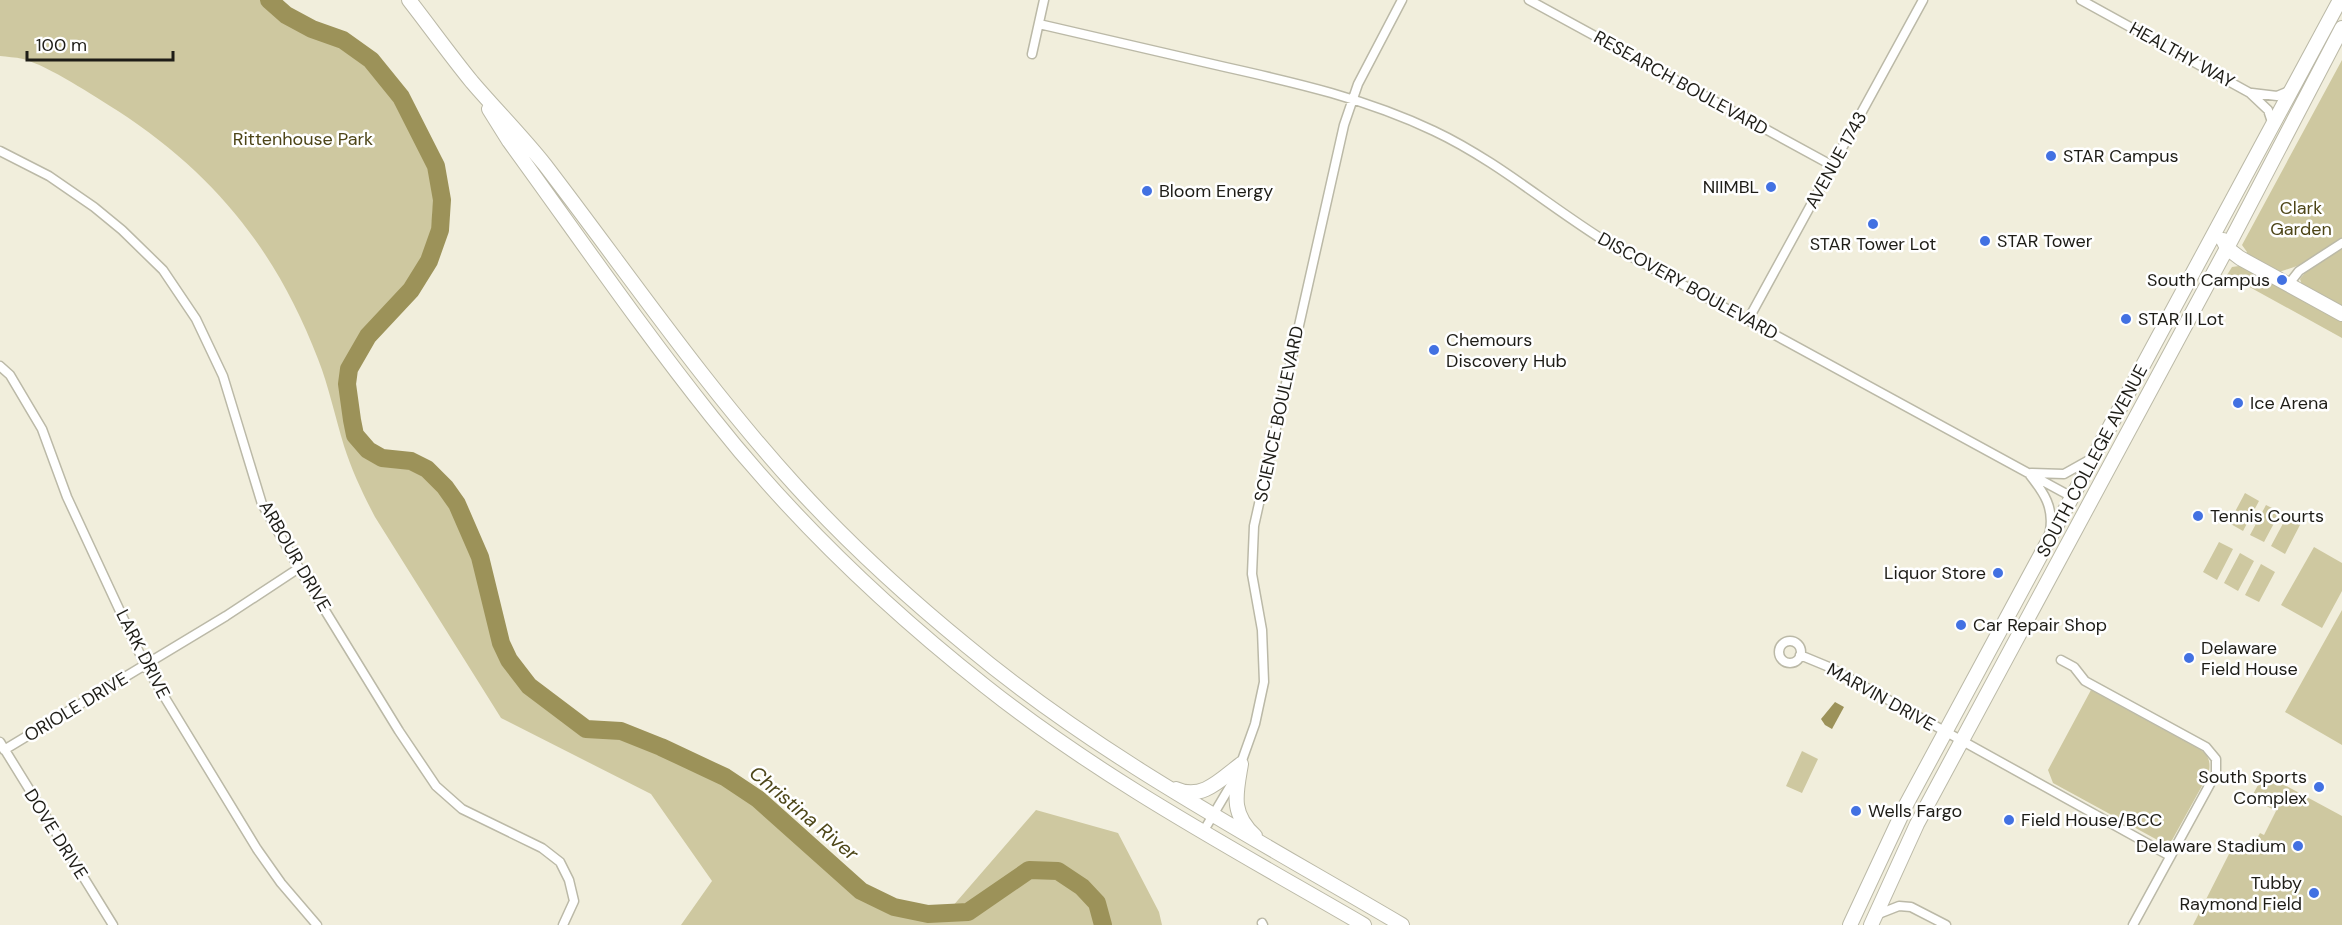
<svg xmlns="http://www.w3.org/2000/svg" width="2342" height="925" viewBox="0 0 2342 925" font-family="'DM Sans',sans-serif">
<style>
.green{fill:#cec8a0}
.water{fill:#9c9259}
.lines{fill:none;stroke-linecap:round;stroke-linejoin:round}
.river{stroke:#9c9259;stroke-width:18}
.street-casing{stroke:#bbb9a7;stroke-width:11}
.primary-casing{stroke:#bbb9a7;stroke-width:16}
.street{stroke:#fff;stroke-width:8}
.primary{stroke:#fff;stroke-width:14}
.poi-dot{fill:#4271e2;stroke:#fff;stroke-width:2}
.labels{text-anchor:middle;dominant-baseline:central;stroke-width:5;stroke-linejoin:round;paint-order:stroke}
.street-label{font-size:18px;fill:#1e1d17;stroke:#fff}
.park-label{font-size:18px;fill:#4d4517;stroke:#fff}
.poi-label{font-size:18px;fill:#1e1d17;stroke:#fff;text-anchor:start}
.water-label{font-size:20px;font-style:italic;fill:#4d4618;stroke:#fff}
</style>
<rect width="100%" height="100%" fill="#f1eedc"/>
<!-- green -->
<path class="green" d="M 0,0 L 269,0 L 286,15 L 371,60 L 436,166 L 429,261 L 411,290 L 368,336 L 349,369 L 347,384 L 352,420 L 355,435 L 368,450 L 382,458 L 411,461 L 427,469 L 445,487 L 457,504 L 480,557 L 501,643 L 509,660 L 518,673 L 539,695 L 586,729 L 621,731 L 661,747 L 725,777 L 758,799 L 861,891 L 894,907 L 928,914 L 945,915 L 1036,810 L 1118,833 L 1159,912 L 1162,925 L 681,925 L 712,881 L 651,794 L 501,718 L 375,517 C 363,494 352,471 344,446 C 335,417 329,387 318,359 C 277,252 215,174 118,111 C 94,96 49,66 23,59 C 15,57 7,57 0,56 Z
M 2342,60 L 2342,238 L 2303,264 L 2279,272 L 2245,255 L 2247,252 L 2242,245 Z
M 2342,249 L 2342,310 L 2302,285 L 2300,279 L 2307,270 Z
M 2241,263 L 2342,319 L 2342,338 L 2235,279 L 2229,286 L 2222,283 L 2232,267 L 2239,266 Z
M 2245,493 L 2259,501 L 2243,531 L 2229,523 Z
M 2266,505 L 2280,512 L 2264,542 L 2250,535 Z
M 2287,516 L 2301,523 L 2285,554 L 2271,546 Z
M 2219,542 L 2233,549 L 2217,580 L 2203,572 Z
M 2314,547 L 2342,563 L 2342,591 L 2322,628 L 2281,605 Z
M 2240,553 L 2254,561 L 2238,591 L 2224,583 Z
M 2261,564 L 2275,572 L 2259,602 L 2245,595 Z
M 2342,610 L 2342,745 L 2285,712 Z
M 2091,690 L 2201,750 C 2210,756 2211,765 2208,775 L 2171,842 L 2163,843 L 2053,783 L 2048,770 Z
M 1802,751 L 1818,759 L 1802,793 L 1786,786 Z
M 2264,774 L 2342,816 L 2342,925 L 2193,925 L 2229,854 L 2238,842 L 2251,849 L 2260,833 L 2264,835 L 2276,811 L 2251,798 Z"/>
<!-- water -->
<path class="water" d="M 1835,702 L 1844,707 L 1832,729 L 1825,725 L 1821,719 Z"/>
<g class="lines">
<!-- river -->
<path class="river" d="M 269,0 L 286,15 L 312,29 L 343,40 L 371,60 L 401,97 L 436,166 L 442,200 L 440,230 L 429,261 L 411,290 L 368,336 L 349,369 L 347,384 L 352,420 L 355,435 L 368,450 L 382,458 L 411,461 L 427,469 L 445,487 L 457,504 L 480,557 L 501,643 L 509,660 L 529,686 L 586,729 L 621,731 L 661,747 L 725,777 L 758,799 L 861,891 L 894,907 L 928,914 L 968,912 L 1029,870 L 1058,871 L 1082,887 L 1097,903 L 1103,925"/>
<defs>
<path id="street" d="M 1529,0 L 1833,166
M 2081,0 L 2250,93 L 2268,110 L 2273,125
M 1039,24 C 1101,38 1163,53 1225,67 C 1297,83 1367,99 1434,131 C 1500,162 1558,214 1621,251 L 2072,497
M 1032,54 L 1044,0
M 2252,93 L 2277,96 L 2289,91
M 0,151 L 49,176 L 94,207 L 122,230 L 163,270 L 196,319 L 223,376 L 262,504 L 299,568 L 399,731 L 436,786 L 462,809 L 542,848 L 560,862 L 569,880 L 574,901 L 563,925
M 2288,285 L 2299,271 L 2342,243
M 1748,320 L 1923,0
M 0,366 L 10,375 L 42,429 L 67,497 L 145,665 L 257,849 L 281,883 L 317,925
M 2031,473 L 2064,474 L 2089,460
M 2030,475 C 2044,493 2054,507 2050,531
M1779 652a11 11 0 1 1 22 0a11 11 0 1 1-22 0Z
M 1800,655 L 1829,667 L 2170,856
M 2061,660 L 2074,667 L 2085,681 L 2206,747 L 2216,759 L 2216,773 L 2133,925
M 0,742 L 113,925
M 4,750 L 226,616 L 299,568
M 1240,766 L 1255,724 L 1264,682 L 1262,630 L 1252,574 L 1254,526 L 1344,125 L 1358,84 L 1402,0
M 1203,832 L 1235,778
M 1876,915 L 1899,906 L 1911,907 L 1946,925
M 1262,923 L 1263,925"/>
<path id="primary" d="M 409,0 C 430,27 450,55 472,82 C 496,110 522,136 545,165 C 627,272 704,385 796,486 C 848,543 907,597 967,646 C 1100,757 1253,837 1402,925
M 489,109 L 509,141 C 576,233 641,328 712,417 C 791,517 885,607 985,686 C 1102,779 1235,850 1364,925
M 2223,240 L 2227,248 L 2240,258 L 2342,314
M 1241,764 C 1236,794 1230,813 1255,836
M 1176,789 C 1202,801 1221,779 1241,764
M 1850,925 L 1907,803 L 2340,0
M 1871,925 L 1917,824 L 2227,248 L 2342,28"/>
</defs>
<!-- street casing -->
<use href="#street" class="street-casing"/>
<!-- primary casing -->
<use href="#primary" class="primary-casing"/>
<!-- street -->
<use href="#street" class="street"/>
<!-- primary -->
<use href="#primary" class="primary"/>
</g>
<!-- markers -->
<g class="poi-dot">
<circle cx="2051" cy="156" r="6"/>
<circle cx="1771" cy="187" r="6"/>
<circle cx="1147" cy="191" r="6"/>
<circle cx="1873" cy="224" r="6"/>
<circle cx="1985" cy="241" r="6"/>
<circle cx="2282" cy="280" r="6"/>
<circle cx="2126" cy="319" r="6"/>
<circle cx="1434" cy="350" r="6"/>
<circle cx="2238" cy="403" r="6"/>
<circle cx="2198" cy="516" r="6"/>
<circle cx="1998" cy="573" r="6"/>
<circle cx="1961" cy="625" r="6"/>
<circle cx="2189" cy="658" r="6"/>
<circle cx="2319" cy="787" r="6"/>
<circle cx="1856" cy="811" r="6"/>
<circle cx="2009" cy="820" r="6"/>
<circle cx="2298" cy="846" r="6"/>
<circle cx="2314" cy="893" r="6"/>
</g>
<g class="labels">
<!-- street labels -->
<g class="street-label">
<text transform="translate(2182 55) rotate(29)">HEALTHY WAY</text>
<text transform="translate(1681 83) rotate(29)">RESEARCH BOULEVARD</text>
<text transform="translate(1836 160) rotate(-61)">AVENUE 1743</text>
<text transform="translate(1688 286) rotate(29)">DISCOVERY BOULEVARD</text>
<text transform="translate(1279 414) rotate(-78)">SCIENCE BOULEVARD</text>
<text transform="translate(2092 461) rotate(-62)">SOUTH COLLEGE AVENUE</text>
<text transform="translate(295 556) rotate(60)">ARBOUR DRIVE</text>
<text transform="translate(143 654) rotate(63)">LARK DRIVE</text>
<text transform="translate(1881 697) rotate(29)">MARVIN DRIVE</text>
<text transform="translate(76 707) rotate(-31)">ORIOLE DRIVE</text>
<text transform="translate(56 834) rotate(58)">DOVE DRIVE</text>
</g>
<!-- park labels -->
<g class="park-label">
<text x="303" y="139">Rittenhouse Park</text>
<text x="2301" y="208">Clark<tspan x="2301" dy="21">Garden</tspan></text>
</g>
<!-- poi labels -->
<g class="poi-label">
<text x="2063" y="156">STAR Campus</text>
<text x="1759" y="187" text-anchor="end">NIIMBL</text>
<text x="1159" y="191">Bloom Energy</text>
<text x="1997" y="241">STAR Tower</text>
<text x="1873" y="244" text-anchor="middle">STAR Tower Lot</text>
<text x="2270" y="280" text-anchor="end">South Campus</text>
<text x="2138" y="319">STAR II Lot</text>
<text x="1446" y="340">Chemours<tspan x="1446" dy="21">Discovery Hub</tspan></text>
<text x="2250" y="403">Ice Arena</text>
<text x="2210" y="516">Tennis Courts</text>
<text x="1986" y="573" text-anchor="end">Liquor Store</text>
<text x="1973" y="625">Car Repair Shop</text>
<text x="2201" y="648">Delaware<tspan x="2201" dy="21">Field House</tspan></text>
<text x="2307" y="777" text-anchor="end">South Sports<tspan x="2307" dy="21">Complex</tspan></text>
<text x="1868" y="811">Wells Fargo</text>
<text x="2021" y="820">Field House/BCC</text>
<text x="2286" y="846" text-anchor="end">Delaware Stadium</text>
<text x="2302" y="883" text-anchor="end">Tubby<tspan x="2302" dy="21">Raymond Field</tspan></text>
</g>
<!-- water labels -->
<g class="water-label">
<text transform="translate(804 813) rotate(40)">Christina River</text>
</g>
</g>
<!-- scale -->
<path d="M27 51v9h146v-9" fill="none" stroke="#1e1d17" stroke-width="3"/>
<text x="36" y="51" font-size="18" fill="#1e1d17" stroke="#ffffff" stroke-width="4.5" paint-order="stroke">100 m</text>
</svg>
